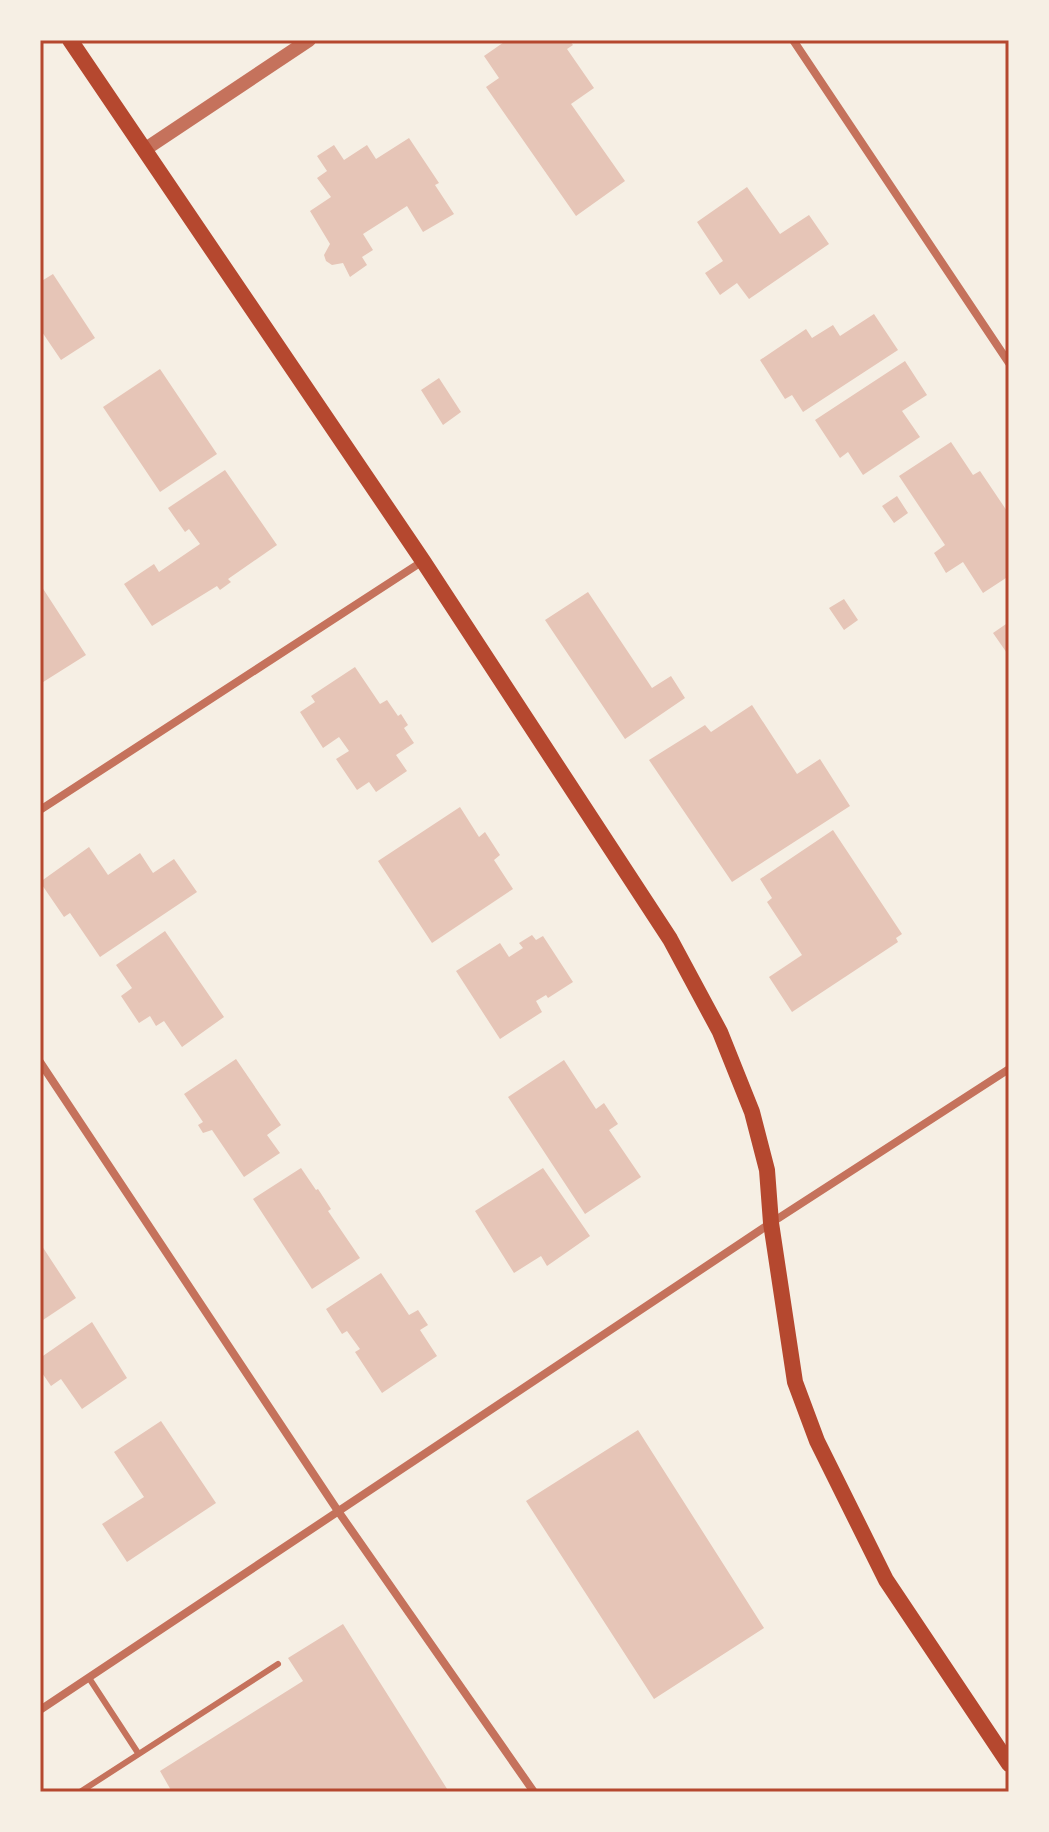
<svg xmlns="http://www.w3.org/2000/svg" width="1049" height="1832" viewBox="0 0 1049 1832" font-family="'Asap Condensed',sans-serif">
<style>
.building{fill:#e6c5b7}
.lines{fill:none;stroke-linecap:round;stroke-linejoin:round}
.service{stroke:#c5725c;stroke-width:6}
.minor{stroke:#c5725c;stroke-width:8}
.tertiary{stroke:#c5725c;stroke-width:14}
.secondary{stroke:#b5482f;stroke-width:16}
.neatline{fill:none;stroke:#b5482f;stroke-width:3}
</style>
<rect width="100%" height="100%" fill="#f6efe4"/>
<!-- building -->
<path class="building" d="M 507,40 L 569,40 L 573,45 L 567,49 L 594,88 L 571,104 L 625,181 L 576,216 L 486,87 L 499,78 L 484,56 Z
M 409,138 L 439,183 L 435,185 L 454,214 L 423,232 L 407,206 L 363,234 L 373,250 L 362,257 L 367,265 L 350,277 L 343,263 L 332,265 L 326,261 L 324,255 L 330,244 L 310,211 L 331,197 L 317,178 L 327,171 L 317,156 L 334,145 L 344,160 L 367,145 L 376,159 Z
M 747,187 L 780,234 L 809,215 L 829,244 L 749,299 L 737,283 L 720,295 L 705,273 L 723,261 L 697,222 Z
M 53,274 L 95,338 L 61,360 L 40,329 L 40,282 Z
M 874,314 L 898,350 L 803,412 L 792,395 L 785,399 L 760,360 L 806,329 L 812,338 L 833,325 L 840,336 Z
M 905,361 L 927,395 L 902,411 L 920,437 L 863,475 L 848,452 L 840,458 L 815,420 Z
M 160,369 L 217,454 L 160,492 L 103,407 Z
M 439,378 L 461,412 L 443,425 L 421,390 Z
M 951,442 L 973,475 L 980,471 L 1009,514 L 1009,526 L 1007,528 L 1009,531 L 1009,576 L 983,593 L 963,562 L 946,573 L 934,553 L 945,545 L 899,476 Z
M 225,470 L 277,545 L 228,579 L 231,582 L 220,590 L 217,586 L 152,626 L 124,584 L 154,564 L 159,572 L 200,544 L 189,529 L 185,532 L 168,508 Z
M 897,496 L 908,513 L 894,523 L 882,506 Z
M 40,584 L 86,655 L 40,684 Z
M 588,592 L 652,688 L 671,676 L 685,698 L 625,739 L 545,620 Z
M 844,599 L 858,620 L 844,630 L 829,608 Z
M 1009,622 L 1009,656 L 993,633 Z
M 355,667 L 380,704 L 387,700 L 398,716 L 401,714 L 408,725 L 404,728 L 414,743 L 396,755 L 407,771 L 376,792 L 369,782 L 357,790 L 336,759 L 349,751 L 339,737 L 323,748 L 300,712 L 315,702 L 311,696 Z
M 752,705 L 797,774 L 820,759 L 850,806 L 732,882 L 649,760 L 705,725 L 711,732 Z
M 460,807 L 479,837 L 485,832 L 500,855 L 494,860 L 513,889 L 432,943 L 378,861 Z
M 833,830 L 902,934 L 896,938 L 898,942 L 792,1012 L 769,977 L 802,955 L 767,902 L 772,898 L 760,879 Z
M 89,847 L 108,875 L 140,853 L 153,873 L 174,859 L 197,892 L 100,957 L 70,913 L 64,917 L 40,882 Z
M 165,931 L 224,1017 L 182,1047 L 164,1021 L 156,1026 L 150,1016 L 139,1023 L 121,996 L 132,988 L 116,965 Z
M 532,935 L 536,940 L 543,936 L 573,982 L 548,998 L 546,995 L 536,1001 L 542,1012 L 500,1039 L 456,971 L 500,943 L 509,957 L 523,948 L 519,943 Z
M 236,1059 L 281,1125 L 267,1135 L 280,1153 L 244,1177 L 212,1130 L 203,1133 L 198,1125 L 203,1122 L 184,1094 Z
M 564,1060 L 596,1109 L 604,1103 L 618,1124 L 609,1130 L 641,1177 L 585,1214 L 508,1097 Z
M 301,1168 L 316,1190 L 318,1189 L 331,1209 L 328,1211 L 360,1258 L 312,1289 L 253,1199 Z
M 543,1168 L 590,1236 L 547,1266 L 541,1256 L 514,1273 L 475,1211 Z
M 40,1243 L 76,1298 L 40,1322 Z
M 381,1273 L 409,1315 L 418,1310 L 428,1325 L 420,1330 L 437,1356 L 382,1393 L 355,1352 L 360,1349 L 347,1331 L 342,1334 L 326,1309 Z
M 92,1322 L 127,1378 L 82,1409 L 61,1379 L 51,1386 L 40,1370 L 40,1358 Z
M 161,1421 L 216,1503 L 127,1562 L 102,1524 L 144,1497 L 114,1452 Z
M 638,1430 L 764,1628 L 654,1699 L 526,1501 Z
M 343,1624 L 449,1792 L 172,1792 L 160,1771 L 303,1681 L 288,1658 Z"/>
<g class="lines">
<!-- service -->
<path class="service" d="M 89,1678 L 138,1753
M 80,1792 L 278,1664"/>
<!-- minor -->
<path class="minor" d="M 793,40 L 1009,363
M 40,810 L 423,561
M 40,1062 L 338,1511 L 534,1792
M 40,1710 L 771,1223 L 1009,1069"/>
<!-- tertiary -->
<path class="tertiary" d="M 144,150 L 309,40"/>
<!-- secondary -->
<path class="secondary" d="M 70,40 L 423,561 L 670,939 L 720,1032 L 752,1112 L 767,1170 L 771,1223 L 795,1382 L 817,1441 L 886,1580 L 1009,1764"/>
</g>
<!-- border -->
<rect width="1049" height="1832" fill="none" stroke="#f6efe4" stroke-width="84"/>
<rect x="42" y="42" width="965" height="1748" class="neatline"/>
</svg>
